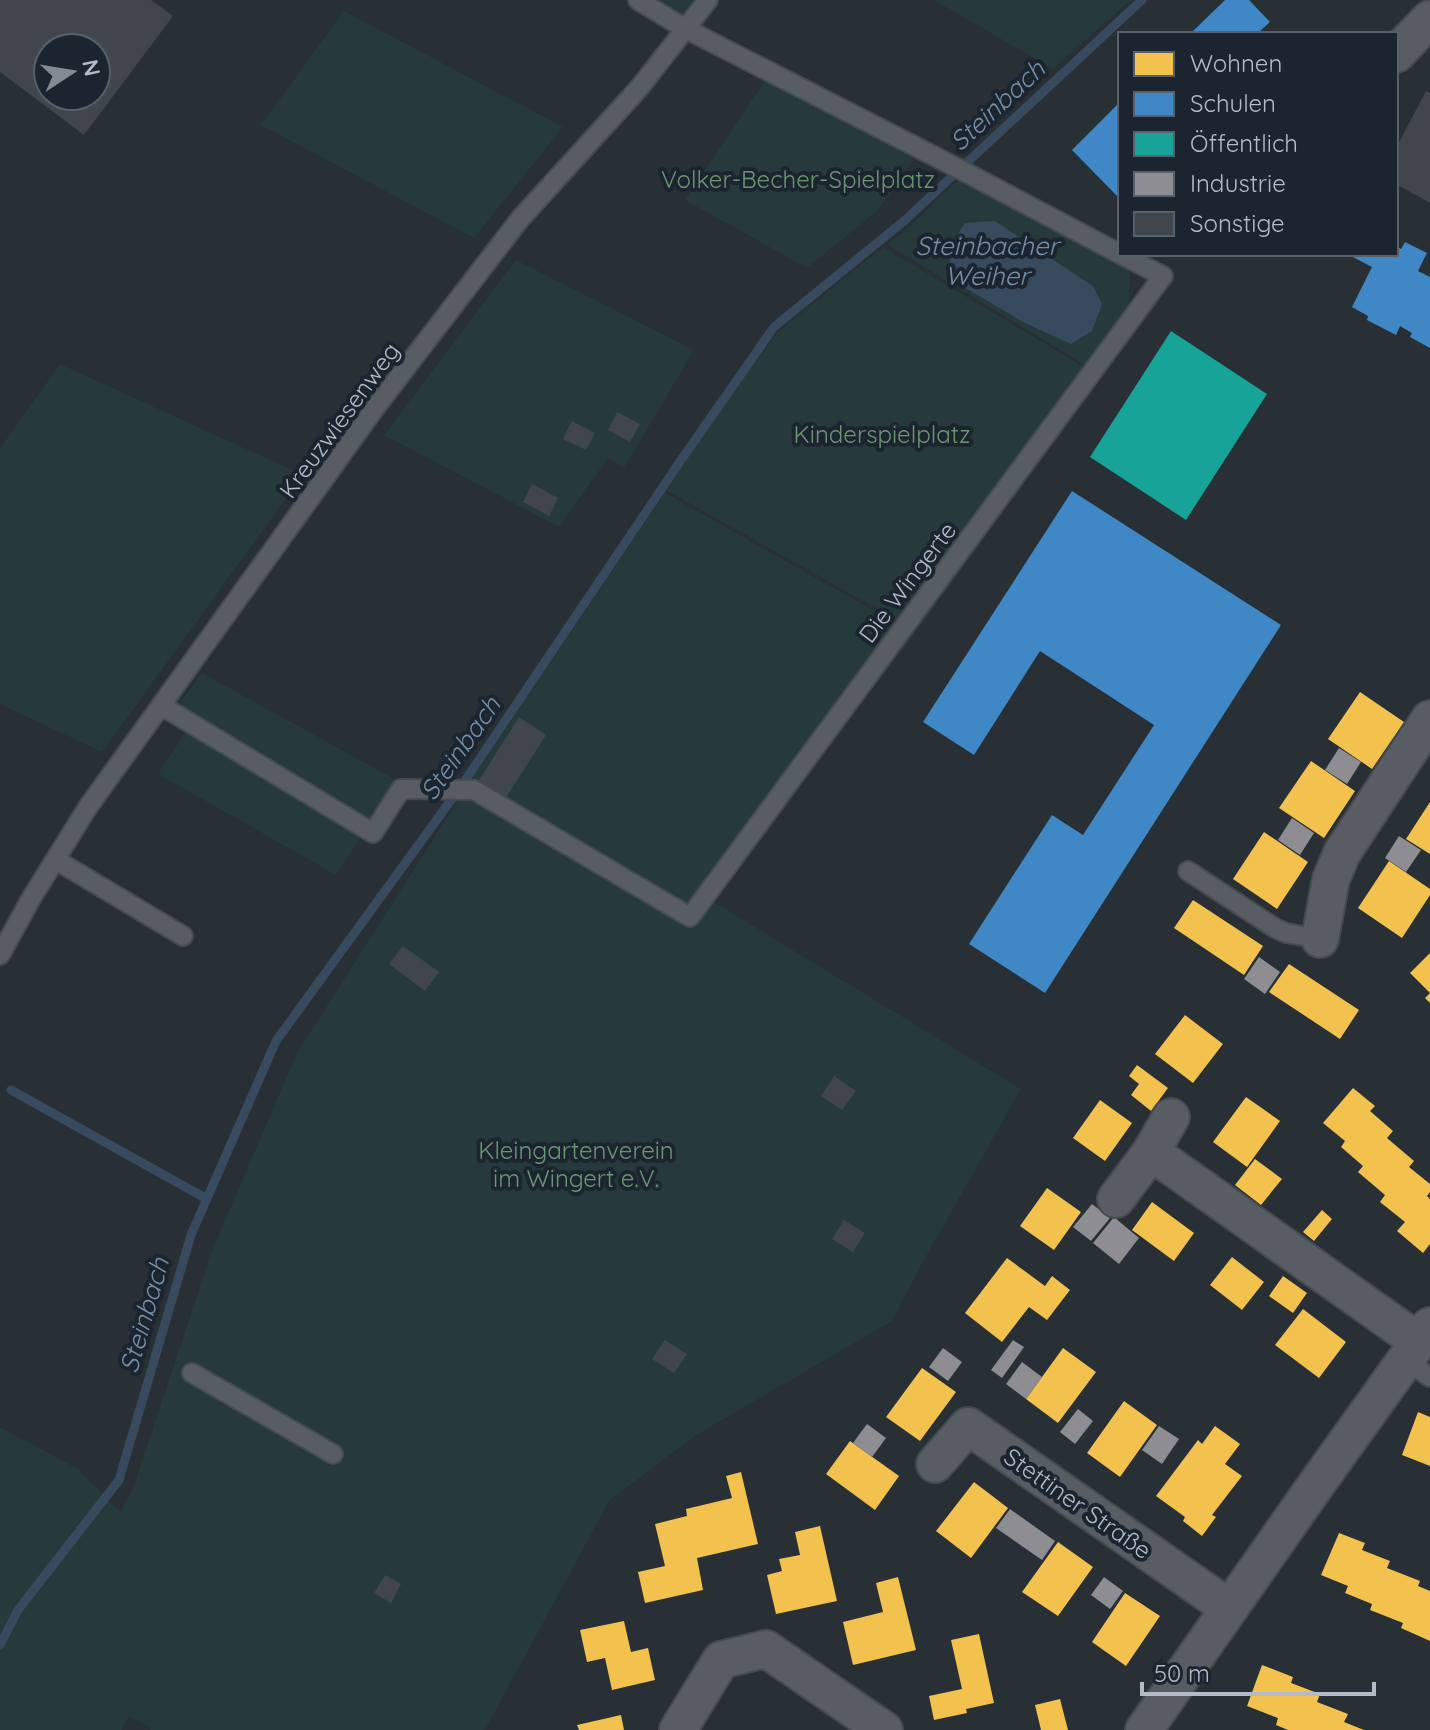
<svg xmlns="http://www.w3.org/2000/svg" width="1430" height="1730" viewBox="0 0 1430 1730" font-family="Quicksand,sans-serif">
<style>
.green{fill:#263a3b}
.water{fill:#374a5e}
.homes{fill:#f2c14e}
.schools{fill:#3f88c5}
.public{fill:#17a398}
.industry{fill:#8d8d92}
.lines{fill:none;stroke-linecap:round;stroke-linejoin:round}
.stream{stroke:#374a5e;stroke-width:9}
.building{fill:#40464b;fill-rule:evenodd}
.service-casing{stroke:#464b50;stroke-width:22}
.minor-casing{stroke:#464b50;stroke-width:40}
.service{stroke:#585c63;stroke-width:18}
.minor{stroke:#585c63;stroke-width:36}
.labels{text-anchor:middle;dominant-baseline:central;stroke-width:8;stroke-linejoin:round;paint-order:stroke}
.park-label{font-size:24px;fill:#6a9671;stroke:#1c252f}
.street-label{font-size:24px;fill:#b2bbc6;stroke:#1c252f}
.water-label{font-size:26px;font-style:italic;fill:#748ea8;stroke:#1c252f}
</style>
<rect width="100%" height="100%" fill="#282f35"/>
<!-- green -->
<path class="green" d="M 654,0 L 704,0 L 688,20 Z
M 934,0 L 1131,0 L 1053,69 Z
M 344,11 L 563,127 L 474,238 L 261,125 Z
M 766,79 L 914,159 L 878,210 L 807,268 L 685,200 Z
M 958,180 L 1130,264 L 1129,303 L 1086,366 L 887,244 L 906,230 Z
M 883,247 L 1101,377 L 917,631 L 666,490 L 717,413 L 778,332 Z
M 516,260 L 694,350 L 624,468 L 608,458 L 559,527 L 384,435 Z
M 60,364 L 303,475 L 102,752 L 0,704 L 0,448 Z
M 665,493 L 915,634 L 709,899 L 1021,1089 L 920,1267 L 892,1321 L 693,1437 L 609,1501 L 485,1730 L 150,1730 L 151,1727 L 128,1717 L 122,1730 L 0,1730 L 0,1427 L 78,1469 L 120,1512 L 134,1486 L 213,1248 L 297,1053 L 466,788 Z
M 202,673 L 398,781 L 336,875 L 158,774 L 191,724 L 173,712 Z"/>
<!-- water -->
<path class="water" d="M 995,221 L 1093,286 L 1102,304 L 1092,331 L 1071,344 L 1023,322 L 952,280 L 948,249 L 965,223 Z"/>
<!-- homes -->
<path class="homes" d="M 1360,692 L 1404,722 L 1372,769 L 1328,739 Z
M 1311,761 L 1355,791 L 1324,838 L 1279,808 Z
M 1430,802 L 1430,854 L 1406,839 Z
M 1264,832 L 1308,862 L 1277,909 L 1233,879 Z
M 1389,861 L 1430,889 L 1430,895 L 1402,938 L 1358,908 Z
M 1193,900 L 1263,946 L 1244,975 L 1174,928 Z
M 1430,953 L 1430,1003 L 1425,998 L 1430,993 L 1410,973 Z
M 1289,964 L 1359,1010 L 1340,1039 L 1269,992 Z
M 1185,1015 L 1223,1044 L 1193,1083 L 1155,1054 Z
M 1137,1065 L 1168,1088 L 1151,1111 L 1131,1095 L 1139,1084 L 1129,1076 Z
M 1353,1088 L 1375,1106 L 1370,1111 L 1393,1131 L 1387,1138 L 1414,1161 L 1409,1167 L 1430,1184 L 1430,1192 L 1427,1196 L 1430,1199 L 1430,1244 L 1423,1253 L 1397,1231 L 1405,1222 L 1380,1202 L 1385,1195 L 1358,1172 L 1363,1166 L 1341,1147 L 1345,1141 L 1323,1123 Z
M 1246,1097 L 1280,1121 L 1247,1167 L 1213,1142 Z
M 1100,1100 L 1132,1123 L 1105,1161 L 1073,1138 Z
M 1255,1159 L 1282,1179 L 1261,1205 L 1235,1185 Z
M 1047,1188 L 1081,1212 L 1054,1250 L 1020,1226 Z
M 1152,1202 L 1194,1233 L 1174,1261 L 1132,1230 Z
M 1322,1210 L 1332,1219 L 1314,1241 L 1303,1232 Z
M 1232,1257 L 1264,1282 L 1242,1310 L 1210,1285 Z
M 1007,1258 L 1045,1286 L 1052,1276 L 1070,1290 L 1047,1320 L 1029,1307 L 1002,1342 L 965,1313 Z
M 1283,1276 L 1307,1293 L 1293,1313 L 1269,1296 Z
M 1303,1309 L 1346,1342 L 1319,1378 L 1275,1345 Z
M 1063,1348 L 1096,1372 L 1058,1423 L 1026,1399 Z
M 922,1368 L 956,1392 L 920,1441 L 886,1417 Z
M 1124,1401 L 1157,1425 L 1120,1477 L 1087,1453 Z
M 1418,1412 L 1430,1417 L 1430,1466 L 1402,1455 Z
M 1215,1426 L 1240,1444 L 1225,1464 L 1242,1476 L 1212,1515 L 1216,1517 L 1202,1536 L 1183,1521 L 1185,1517 L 1156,1496 L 1198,1440 L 1202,1444 Z
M 850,1441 L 899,1476 L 875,1510 L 826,1474 Z
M 741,1472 L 758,1544 L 697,1558 L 703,1590 L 645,1603 L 638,1572 L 665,1566 L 655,1524 L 687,1516 L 686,1509 L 732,1498 L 726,1476 Z
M 974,1482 L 1008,1508 L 971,1558 L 936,1531 Z
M 820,1526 L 837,1601 L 776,1614 L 767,1575 L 782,1571 L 779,1559 L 800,1555 L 795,1532 Z
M 1339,1533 L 1365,1543 L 1362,1550 L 1390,1561 L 1387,1568 L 1420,1581 L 1418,1586 L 1430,1591 L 1430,1641 L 1401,1628 L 1403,1623 L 1370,1610 L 1372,1604 L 1345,1593 L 1348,1586 L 1321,1575 Z
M 1058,1542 L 1093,1567 L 1058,1616 L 1022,1592 Z
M 898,1577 L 916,1650 L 853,1665 L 843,1622 L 883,1612 L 876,1583 Z
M 1125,1593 L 1160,1616 L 1126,1666 L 1092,1642 Z
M 624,1621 L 631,1652 L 648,1648 L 655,1680 L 612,1690 L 605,1658 L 587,1662 L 580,1630 Z
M 979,1634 L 994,1703 L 966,1709 L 967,1713 L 934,1720 L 929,1696 L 962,1689 L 951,1640 Z
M 1262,1665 L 1293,1677 L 1291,1683 L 1320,1694 L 1317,1702 L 1348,1714 L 1344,1722 L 1364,1730 L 1288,1730 L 1276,1725 L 1278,1718 L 1247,1706 Z
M 1060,1699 L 1068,1730 L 1041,1730 L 1035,1705 Z
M 621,1715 L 624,1730 L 579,1730 L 577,1725 Z"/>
<!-- schools -->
<path class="schools" d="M 1225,0 L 1249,0 L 1270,22 L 1260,31 L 1262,34 L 1190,34 Z
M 1120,102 L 1120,199 L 1072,150 Z
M 1405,242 L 1427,253 L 1418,271 L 1430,277 L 1430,348 L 1410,337 L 1412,333 L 1400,326 L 1396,335 L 1367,320 L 1368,316 L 1352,307 L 1372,267 L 1347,254 L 1396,254 L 1396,246 L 1401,249 Z
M 1072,491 L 1281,625 L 1045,993 L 969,944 L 1052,815 L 1083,835 L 1154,725 L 1040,651 L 974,755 L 923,722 Z"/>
<!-- public -->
<path class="public" d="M 1171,331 L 1267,394 L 1186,520 L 1090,457 Z"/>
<!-- industry -->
<path class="industry" d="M 1339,748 L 1361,762 L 1347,784 L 1325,770 Z
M 1292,818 L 1314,833 L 1300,855 L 1278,840 Z
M 1399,836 L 1421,850 L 1406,872 L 1385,858 Z
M 1259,957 L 1280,972 L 1265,994 L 1244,979 Z
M 1092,1204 L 1110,1218 L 1091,1241 L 1073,1227 Z
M 1114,1217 L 1139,1238 L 1119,1264 L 1093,1243 Z
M 1013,1340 L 1024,1347 L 1002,1378 L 991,1370 Z
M 943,1348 L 962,1362 L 948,1381 L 929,1367 Z
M 1022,1362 L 1042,1377 L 1026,1399 L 1006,1384 Z
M 1078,1409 L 1093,1421 L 1075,1444 L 1060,1432 Z
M 867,1424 L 886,1438 L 872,1457 L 853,1443 Z
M 1159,1426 L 1179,1439 L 1162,1464 L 1142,1450 Z
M 1010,1509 L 1055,1541 L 1042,1560 L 996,1528 Z
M 1104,1577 L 1123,1591 L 1110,1609 L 1091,1595 Z"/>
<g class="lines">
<!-- stream -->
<path class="stream" d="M 11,1090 L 207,1199
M 0,1645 L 18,1610 L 119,1480 L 191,1235 L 276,1041 L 462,785 L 681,460 L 774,327 L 904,221 L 1142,0"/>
</g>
<!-- building -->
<path class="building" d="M 0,0 L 151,0 L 173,16 L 84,135 L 0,72 ZM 48,48 L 96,48 L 96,96 L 48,96 Z
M 1426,91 L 1430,93 L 1430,203 L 1396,184 L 1396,148 Z
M 617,412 L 640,424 L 630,442 L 608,430 Z
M 572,421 L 595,433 L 586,450 L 563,439 Z
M 532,484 L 558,498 L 549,516 L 523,502 Z
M 519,717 L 546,735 L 505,799 L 478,782 Z
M 403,946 L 439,972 L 425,991 L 389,964 Z
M 834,1076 L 856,1091 L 842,1110 L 821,1096 Z
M 844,1220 L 865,1233 L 853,1252 L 832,1239 Z
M 665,1340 L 687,1354 L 674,1373 L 652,1359 Z
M 385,1575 L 401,1584 L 391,1603 L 374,1593 Z"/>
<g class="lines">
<defs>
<path id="service" d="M 638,0 L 684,28 L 967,173 L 1120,254
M 162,706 L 373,833 L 401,789 L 474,790 L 690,917 L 1163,276 L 1120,254
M 56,860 L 183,936
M 1188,871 L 1275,928 L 1286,933 L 1320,939
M 0,955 L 32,897 L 88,807 L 375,408 L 520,219 L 640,87 L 708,0
M 1406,1361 L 1430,1377
M 192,1373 L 333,1454"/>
<path id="minor" d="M 1396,54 L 1430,19
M 1320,939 L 1331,879 L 1342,853 L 1430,719
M 1151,1152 L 1419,1342
M 1116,1199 L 1151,1152 L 1171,1117
M 935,1464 L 968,1426 L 1229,1608
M 678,1730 L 721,1660 L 766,1649 L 884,1730
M 1144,1730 L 1318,1482 L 1430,1326"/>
</defs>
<!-- service casing -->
<use href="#service" class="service-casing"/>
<!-- minor casing -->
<use href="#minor" class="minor-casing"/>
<!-- service -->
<use href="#service" class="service"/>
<!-- minor -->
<use href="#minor" class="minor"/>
</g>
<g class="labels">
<!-- park labels -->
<g class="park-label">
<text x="798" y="179">Volker-Becher-Spielplatz</text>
<text x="882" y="434">Kinderspielplatz</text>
<text x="576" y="1150">Kleingartenverein<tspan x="576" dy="28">im Wingert e.V.</tspan></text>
</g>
<!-- street labels -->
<g class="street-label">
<text transform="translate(339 420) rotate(-54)">Kreuzwiesenweg</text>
<text transform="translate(907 582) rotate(-53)">Die Wingerte</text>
<text transform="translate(1078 1503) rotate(35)">Stettiner Straße</text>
</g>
<!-- water labels -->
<g class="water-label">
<text transform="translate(997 105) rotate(-43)">Steinbach</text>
<text x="987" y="245">Steinbacher<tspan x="987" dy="30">Weiher</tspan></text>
<text transform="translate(460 748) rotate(-55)">Steinbach</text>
<text transform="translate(144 1315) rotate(-74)">Steinbach</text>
</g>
</g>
<!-- legend -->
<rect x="1118" y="32" width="280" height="224" fill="#1c252f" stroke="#58616b" stroke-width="2"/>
<rect x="1134" y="52" width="40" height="24" fill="#f2c14e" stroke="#58616b" stroke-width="2"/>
<text x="1190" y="72" font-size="24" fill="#b2bbc6">Wohnen</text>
<rect x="1134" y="92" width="40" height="24" fill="#3f88c5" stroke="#58616b" stroke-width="2"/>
<text x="1190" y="112" font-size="24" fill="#b2bbc6">Schulen</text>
<rect x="1134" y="132" width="40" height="24" fill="#17a398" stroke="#58616b" stroke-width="2"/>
<text x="1190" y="152" font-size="24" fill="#b2bbc6">Öffentlich</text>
<rect x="1134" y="172" width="40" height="24" fill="#8d8d92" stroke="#58616b" stroke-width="2"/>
<text x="1190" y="192" font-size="24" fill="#b2bbc6">Industrie</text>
<rect x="1134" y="212" width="40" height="24" fill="#40464b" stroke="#58616b" stroke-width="2"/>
<text x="1190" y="232" font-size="24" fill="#b2bbc6">Sonstige</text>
<!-- north arrow -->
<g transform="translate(72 72) rotate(78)"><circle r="38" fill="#1c252f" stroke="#58616b" stroke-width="2"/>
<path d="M0-6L14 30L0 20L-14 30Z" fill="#828a93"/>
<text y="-12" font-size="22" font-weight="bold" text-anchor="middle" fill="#b2bbc6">N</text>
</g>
<!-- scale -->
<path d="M1142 1682v12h232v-12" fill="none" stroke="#b2bbc6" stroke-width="4"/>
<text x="1154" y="1682" font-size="24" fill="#b2bbc6" stroke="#1c252f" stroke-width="6" paint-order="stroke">50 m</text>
</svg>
